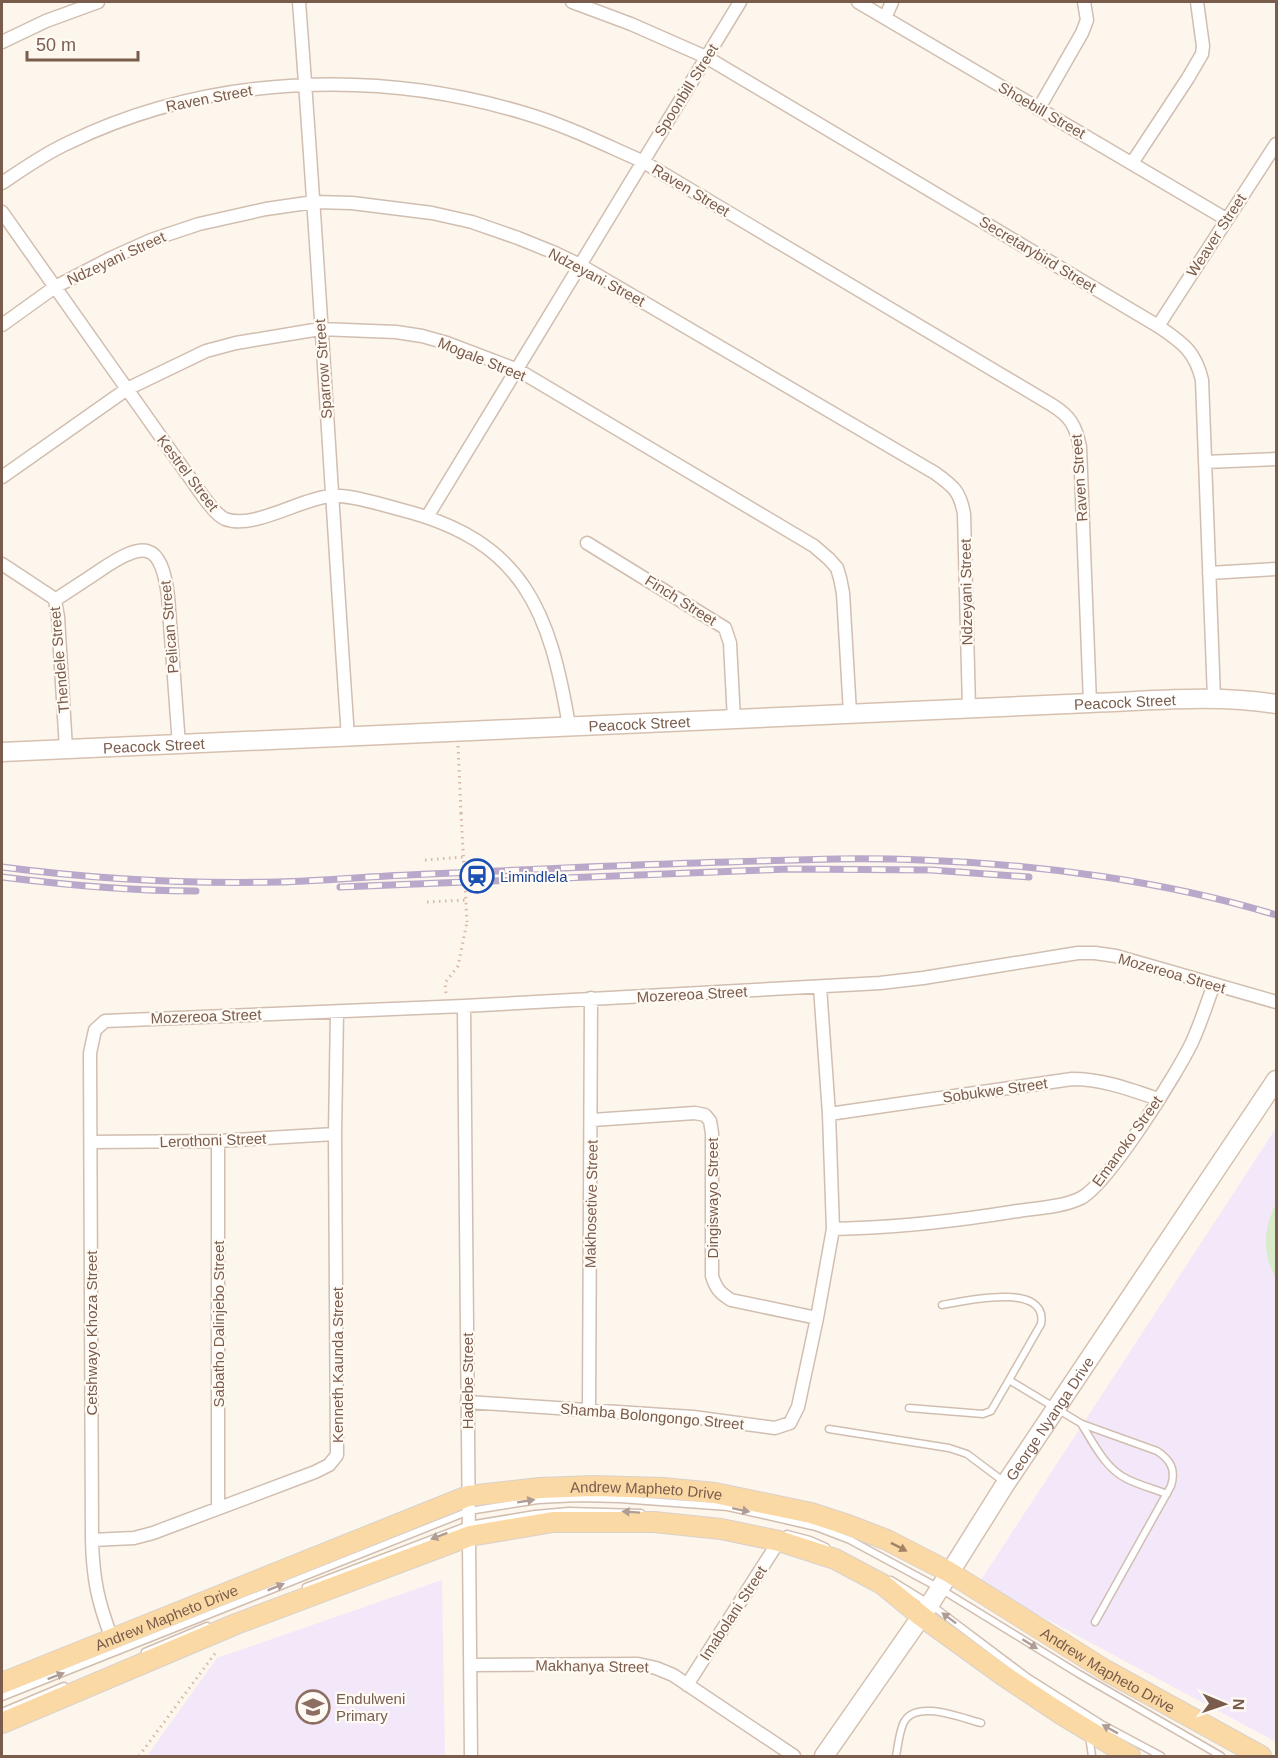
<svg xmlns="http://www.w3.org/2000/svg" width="1278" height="1758" viewBox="0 0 1278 1758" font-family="Helvetica,sans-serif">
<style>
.education{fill:#f3e8fa}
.green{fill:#d8ecc9}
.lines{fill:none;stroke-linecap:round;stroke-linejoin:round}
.lane-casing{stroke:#d1beb0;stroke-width:9}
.street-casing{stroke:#d1beb0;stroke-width:15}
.secondary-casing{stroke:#d6c0b0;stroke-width:21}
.primary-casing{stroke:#dad1cd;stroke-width:22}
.path{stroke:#d9b8a5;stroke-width:3;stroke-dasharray:1.5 4.5;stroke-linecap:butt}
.lane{stroke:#fff;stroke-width:6}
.street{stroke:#fff;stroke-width:12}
.secondary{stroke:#fff;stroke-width:18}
.primary{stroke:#fbd9a5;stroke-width:20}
.rail-casing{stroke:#b9a8c9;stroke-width:7}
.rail{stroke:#fffaf3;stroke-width:4.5;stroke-dasharray:14;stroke-linecap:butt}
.path-bridge{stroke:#d9b8a5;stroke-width:3;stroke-dasharray:1.5 4.5;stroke-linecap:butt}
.oneway{fill:#af9d94}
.oneway2{fill:#a18267}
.labels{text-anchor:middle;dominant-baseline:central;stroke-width:4.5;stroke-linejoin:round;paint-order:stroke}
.street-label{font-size:15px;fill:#7a5c4d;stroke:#fffaf3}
.transit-label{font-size:15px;fill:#164399;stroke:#fffaf3;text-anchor:start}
.education-label{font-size:15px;fill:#785e54;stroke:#fffaf3;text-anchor:start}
</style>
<rect width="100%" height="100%" fill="#fdf6ec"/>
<!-- education -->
<path class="education" d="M 1276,1128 L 1276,1742 L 979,1583 Z
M 442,1580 L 445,1756 L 147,1756 L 217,1658 Z"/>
<!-- green -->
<path class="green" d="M 1276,1203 L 1276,1278 C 1261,1252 1264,1228 1276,1203 Z"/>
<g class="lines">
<defs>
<path id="lane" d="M 942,1305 C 963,1301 1049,1281 1041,1324 L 1009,1380
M 909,1408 L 983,1414 L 991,1411 L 1009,1380 L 1082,1424 L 1157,1451 C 1171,1460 1176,1470 1171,1486 L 1095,1622
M 1082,1425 C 1094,1444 1105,1468 1127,1479 C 1139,1485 1154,1489 1167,1494
M 829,1429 L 949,1448 L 967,1454 L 1003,1481
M 787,1534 L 810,1540 L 826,1547
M 891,1580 L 930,1604 L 1027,1677 L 1103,1725 L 1161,1756
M 306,1587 L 469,1525 L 535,1514 L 569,1511 L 641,1513
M 145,1652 L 207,1626
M 2,1697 L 469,1511 L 538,1500 L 579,1498 L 620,1499 L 728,1507 L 816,1527 L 850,1540 L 939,1588 L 1079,1674 L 1221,1756
M 2,1712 L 64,1686
M 1089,1736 L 1092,1756
M 896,1756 C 898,1746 899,1734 903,1724 C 914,1698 961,1718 981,1723"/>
<path id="street" d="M 299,2 C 318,247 331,492 348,737
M 572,2 L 631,24 L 706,57 L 1158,326 C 1181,342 1195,350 1202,380 L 1214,698
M 858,2 L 1226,219
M 885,18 L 892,2
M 2,42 L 46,21 L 98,2
M 1039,108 L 1082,33 L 1087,20 L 1084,2
M 1132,163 L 1188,78 L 1202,54 L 1203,46 L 1197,2
M 2,183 C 23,169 44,154 68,143 C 208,75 375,68 524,113 C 565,125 603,144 642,161 L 1052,405 C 1070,416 1076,426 1080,447 L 1090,703
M 2,212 L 187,474 C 196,485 212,513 225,519 C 253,530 300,499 330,496 C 349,494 383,505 402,510 C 524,541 550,612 569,726
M 2,325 L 55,287 L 111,258 L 151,240 L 199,224 L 266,209 L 314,202 L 352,203 L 432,213 L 472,222 L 518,238 L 555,253 L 580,265 L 935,473 C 953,486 960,491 964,514 L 969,708
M 1158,326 L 1276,144
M 1205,462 L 1276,459
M 2,477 L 127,389 L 206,351 L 236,343 L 320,329 L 396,332 L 422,336 L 447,343 L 518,370 L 814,546 L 829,559 L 837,568 L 840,578 L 843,593 L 850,713
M 427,517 L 740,2
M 587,543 L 725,628 L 730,643 L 734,720
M 2,564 L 52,597 L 55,600 L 58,617 L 66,749
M 1209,573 L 1276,569
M 55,600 C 70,590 86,580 102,569 C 144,541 161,541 168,596 L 179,745
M 464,1006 L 471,1756
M 829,1114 L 1072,1079 C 1102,1079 1129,1089 1158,1099
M 592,1120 L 695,1113 L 705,1115 L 710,1121 L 712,1133 L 712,1276 C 716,1289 720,1293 731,1300 L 817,1318
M 218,1141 L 218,1508
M 91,1142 L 218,1141 L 335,1134
M 833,1229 C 896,1228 957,1221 1018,1211 C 1038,1208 1063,1207 1081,1198 C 1108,1184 1179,1071 1193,1040 C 1201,1022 1207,1003 1214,984
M 467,1402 L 693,1417 L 775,1428 L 790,1423 L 798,1407 L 817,1318 L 833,1229 L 829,1114 L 820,987
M 589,1410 L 591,998
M 92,1540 L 134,1538 L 153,1533 L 315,1472 L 329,1465 L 337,1455 L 335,1134 L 337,1012
M 112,1639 C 98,1602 93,1580 92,1540 L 90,1053 L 95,1030 L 105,1021 L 464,1006 L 880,983 L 923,978 L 1078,953 L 1095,953 L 1116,956 L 1276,1002
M 471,1665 L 638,1664 L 656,1668 L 673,1675 L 794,1756
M 687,1685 L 779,1541"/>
<g id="secondary">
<path id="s1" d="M 2,752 L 1090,703 C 1152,701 1215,694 1276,704"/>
<path id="s2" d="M 824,1756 L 930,1604 L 1006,1483 L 1276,1080"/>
</g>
<g id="primary">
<path id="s3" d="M 2,1683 L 468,1496 L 540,1488 L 594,1486 L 663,1488 L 715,1493 L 811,1513 L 848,1525 L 887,1540 L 949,1572 L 1105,1670 L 1261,1756"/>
<path d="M 2,1723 L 236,1624 L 470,1536 L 553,1522 L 654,1522 L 721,1529 L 779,1541 L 835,1559 L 882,1584 L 921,1616 L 1004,1676 L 1061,1714 L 1130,1756"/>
</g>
</defs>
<!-- lane casing -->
<use href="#lane" class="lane-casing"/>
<!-- street casing -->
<use href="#street" class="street-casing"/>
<!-- secondary casing -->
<use href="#secondary" class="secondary-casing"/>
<!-- primary casing -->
<use href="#primary" class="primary-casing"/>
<!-- path -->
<path class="path" d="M 458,746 L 461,813
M 425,860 L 464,857
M 427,902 L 466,900
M 446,993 L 445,983 L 458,966 L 467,922
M 139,1756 L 216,1652"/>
<!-- lane -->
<use href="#lane" class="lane"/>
<!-- street -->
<use href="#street" class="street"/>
<!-- secondary -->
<use href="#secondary" class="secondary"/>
<!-- primary -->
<use href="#primary" class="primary"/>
<defs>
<path id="rail" d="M 2,867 C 93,879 185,884 278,882 C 314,881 351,878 387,876 C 501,871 614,865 728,862 C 792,860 857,857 921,860 C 1036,864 1166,881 1276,915
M 2,877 C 66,885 131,891 196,891
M 340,887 L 790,869 L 931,870 L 1029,877"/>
</defs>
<!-- rail casing -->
<use href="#rail" class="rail-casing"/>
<!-- rail -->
<use href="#rail" class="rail"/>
<!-- path-bridge -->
<path class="path-bridge" d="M 461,813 L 467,922"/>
</g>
<!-- one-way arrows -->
<defs><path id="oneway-solid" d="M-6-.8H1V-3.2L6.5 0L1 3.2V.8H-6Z" transform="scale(1.5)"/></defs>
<g class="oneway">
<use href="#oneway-solid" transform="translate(526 1501) rotate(-9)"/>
<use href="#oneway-solid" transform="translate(741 1510) rotate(12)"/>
<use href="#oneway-solid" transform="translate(631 1512) rotate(-176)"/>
<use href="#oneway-solid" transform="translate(439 1536) rotate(159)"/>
<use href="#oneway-solid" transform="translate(276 1587) rotate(-22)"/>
<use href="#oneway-solid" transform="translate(949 1618) rotate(-143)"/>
<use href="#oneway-solid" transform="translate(1030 1644) rotate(32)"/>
<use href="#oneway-solid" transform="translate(56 1676) rotate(-21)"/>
<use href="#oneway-solid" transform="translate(1110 1729) rotate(-151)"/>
</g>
<use class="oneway2" href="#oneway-solid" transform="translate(899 1547) rotate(27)"/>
<!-- icons -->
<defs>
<symbol id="station-ring" viewBox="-11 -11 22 22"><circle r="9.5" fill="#fffaf3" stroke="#1a4fb4" stroke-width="1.5"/><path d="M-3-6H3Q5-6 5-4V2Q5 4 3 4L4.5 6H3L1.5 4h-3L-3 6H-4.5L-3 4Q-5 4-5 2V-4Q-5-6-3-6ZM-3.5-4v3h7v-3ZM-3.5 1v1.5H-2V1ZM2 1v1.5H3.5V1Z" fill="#1a4fb4"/></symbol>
<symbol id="school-ring" viewBox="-11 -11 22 22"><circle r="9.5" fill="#fffaf3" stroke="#8d6e63" stroke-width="1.5"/><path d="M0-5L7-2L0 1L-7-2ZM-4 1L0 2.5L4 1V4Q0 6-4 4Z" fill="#8d6e63"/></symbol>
</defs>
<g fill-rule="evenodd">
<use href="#station-ring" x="458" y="857" width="38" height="38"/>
<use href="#school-ring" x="294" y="1688" width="38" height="38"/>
</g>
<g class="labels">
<!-- street labels -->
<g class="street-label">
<text transform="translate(686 90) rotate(-58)">Spoonbill Street</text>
<text transform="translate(209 98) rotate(-11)">Raven Street</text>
<text transform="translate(1042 110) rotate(30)">Shoebill Street</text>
<text transform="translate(691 190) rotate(31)">Raven Street</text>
<text transform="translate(1216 235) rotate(-57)">Weaver Street</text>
<text transform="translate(1038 254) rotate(31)">Secretarybird Street</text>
<text transform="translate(116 258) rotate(-25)">Ndzeyani Street</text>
<text transform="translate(597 277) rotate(28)">Ndzeyani Street</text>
<text transform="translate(482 359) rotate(22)">Mogale Street</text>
<text transform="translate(323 369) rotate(-94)">Sparrow Street</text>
<text transform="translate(188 473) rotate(53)">Kestrel Street</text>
<text transform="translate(1079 478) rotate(-94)">Raven Street</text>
<text transform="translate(966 592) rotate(-91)">Ndzeyani Street</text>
<text transform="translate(681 600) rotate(32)">Finch Street</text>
<text transform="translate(169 627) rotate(-95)">Pelican Street</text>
<text transform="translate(59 660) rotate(-95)">Thendele Street</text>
<text stroke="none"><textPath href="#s1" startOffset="1124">Peacock Street</textPath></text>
<text stroke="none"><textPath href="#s1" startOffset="638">Peacock Street</textPath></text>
<text stroke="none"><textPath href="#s1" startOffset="152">Peacock Street</textPath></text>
<text transform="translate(1172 973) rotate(16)">Mozereoa Street</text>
<text transform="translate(692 994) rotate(-3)">Mozereoa Street</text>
<text transform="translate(206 1016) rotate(-2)">Mozereoa Street</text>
<text transform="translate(995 1090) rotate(-8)">Sobukwe Street</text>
<text transform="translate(213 1140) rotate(-2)">Lerothoni Street</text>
<text transform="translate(1127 1141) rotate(-54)">Emanoko Street</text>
<text transform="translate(712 1198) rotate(-90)">Dingiswayo Street</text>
<text transform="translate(591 1204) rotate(-89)">Makhosetive Street</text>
<text transform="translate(218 1324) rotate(-90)">Sabatho Dalinjebo Street</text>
<text transform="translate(91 1333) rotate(-90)">Cetshwayo Khoza Street</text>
<text transform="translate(337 1365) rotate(-90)">Kenneth Kaunda Street</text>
<text transform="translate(467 1381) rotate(-90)">Hadebe Street</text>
<text transform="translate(652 1416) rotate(5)">Shamba Bolongongo Street</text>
<text stroke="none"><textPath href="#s2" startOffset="406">George Nyanga Drive</textPath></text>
<text stroke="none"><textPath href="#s3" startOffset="681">Andrew Mapheto Drive</textPath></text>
<text transform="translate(733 1613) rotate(-57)">Imabolani Street</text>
<text stroke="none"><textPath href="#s3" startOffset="177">Andrew Mapheto Drive</textPath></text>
<text transform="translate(592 1666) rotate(1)">Makhanya Street</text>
<text stroke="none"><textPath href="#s3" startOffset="1185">Andrew Mapheto Drive</textPath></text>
</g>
<!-- transit labels -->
<g class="transit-label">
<text x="500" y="876">Limindlela</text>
</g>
<!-- education labels -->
<g class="education-label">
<text x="336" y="1698">Endulweni<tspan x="336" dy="17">Primary</tspan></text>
</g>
</g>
<!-- border -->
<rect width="1278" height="1758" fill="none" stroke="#7a5c4d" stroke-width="6"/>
<!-- north arrow -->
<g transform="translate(1224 1704) rotate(92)" stroke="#fffaf3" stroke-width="4.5" paint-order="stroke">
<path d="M0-4.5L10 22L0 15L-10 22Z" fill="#7a5c4d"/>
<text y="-9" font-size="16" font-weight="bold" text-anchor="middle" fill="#7a5c4d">N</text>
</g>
<!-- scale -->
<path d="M27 51v9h111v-9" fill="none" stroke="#7a5c4d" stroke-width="3"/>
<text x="36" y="51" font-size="18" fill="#7a5c4d" stroke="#fffaf3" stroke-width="4.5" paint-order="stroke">50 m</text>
</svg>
